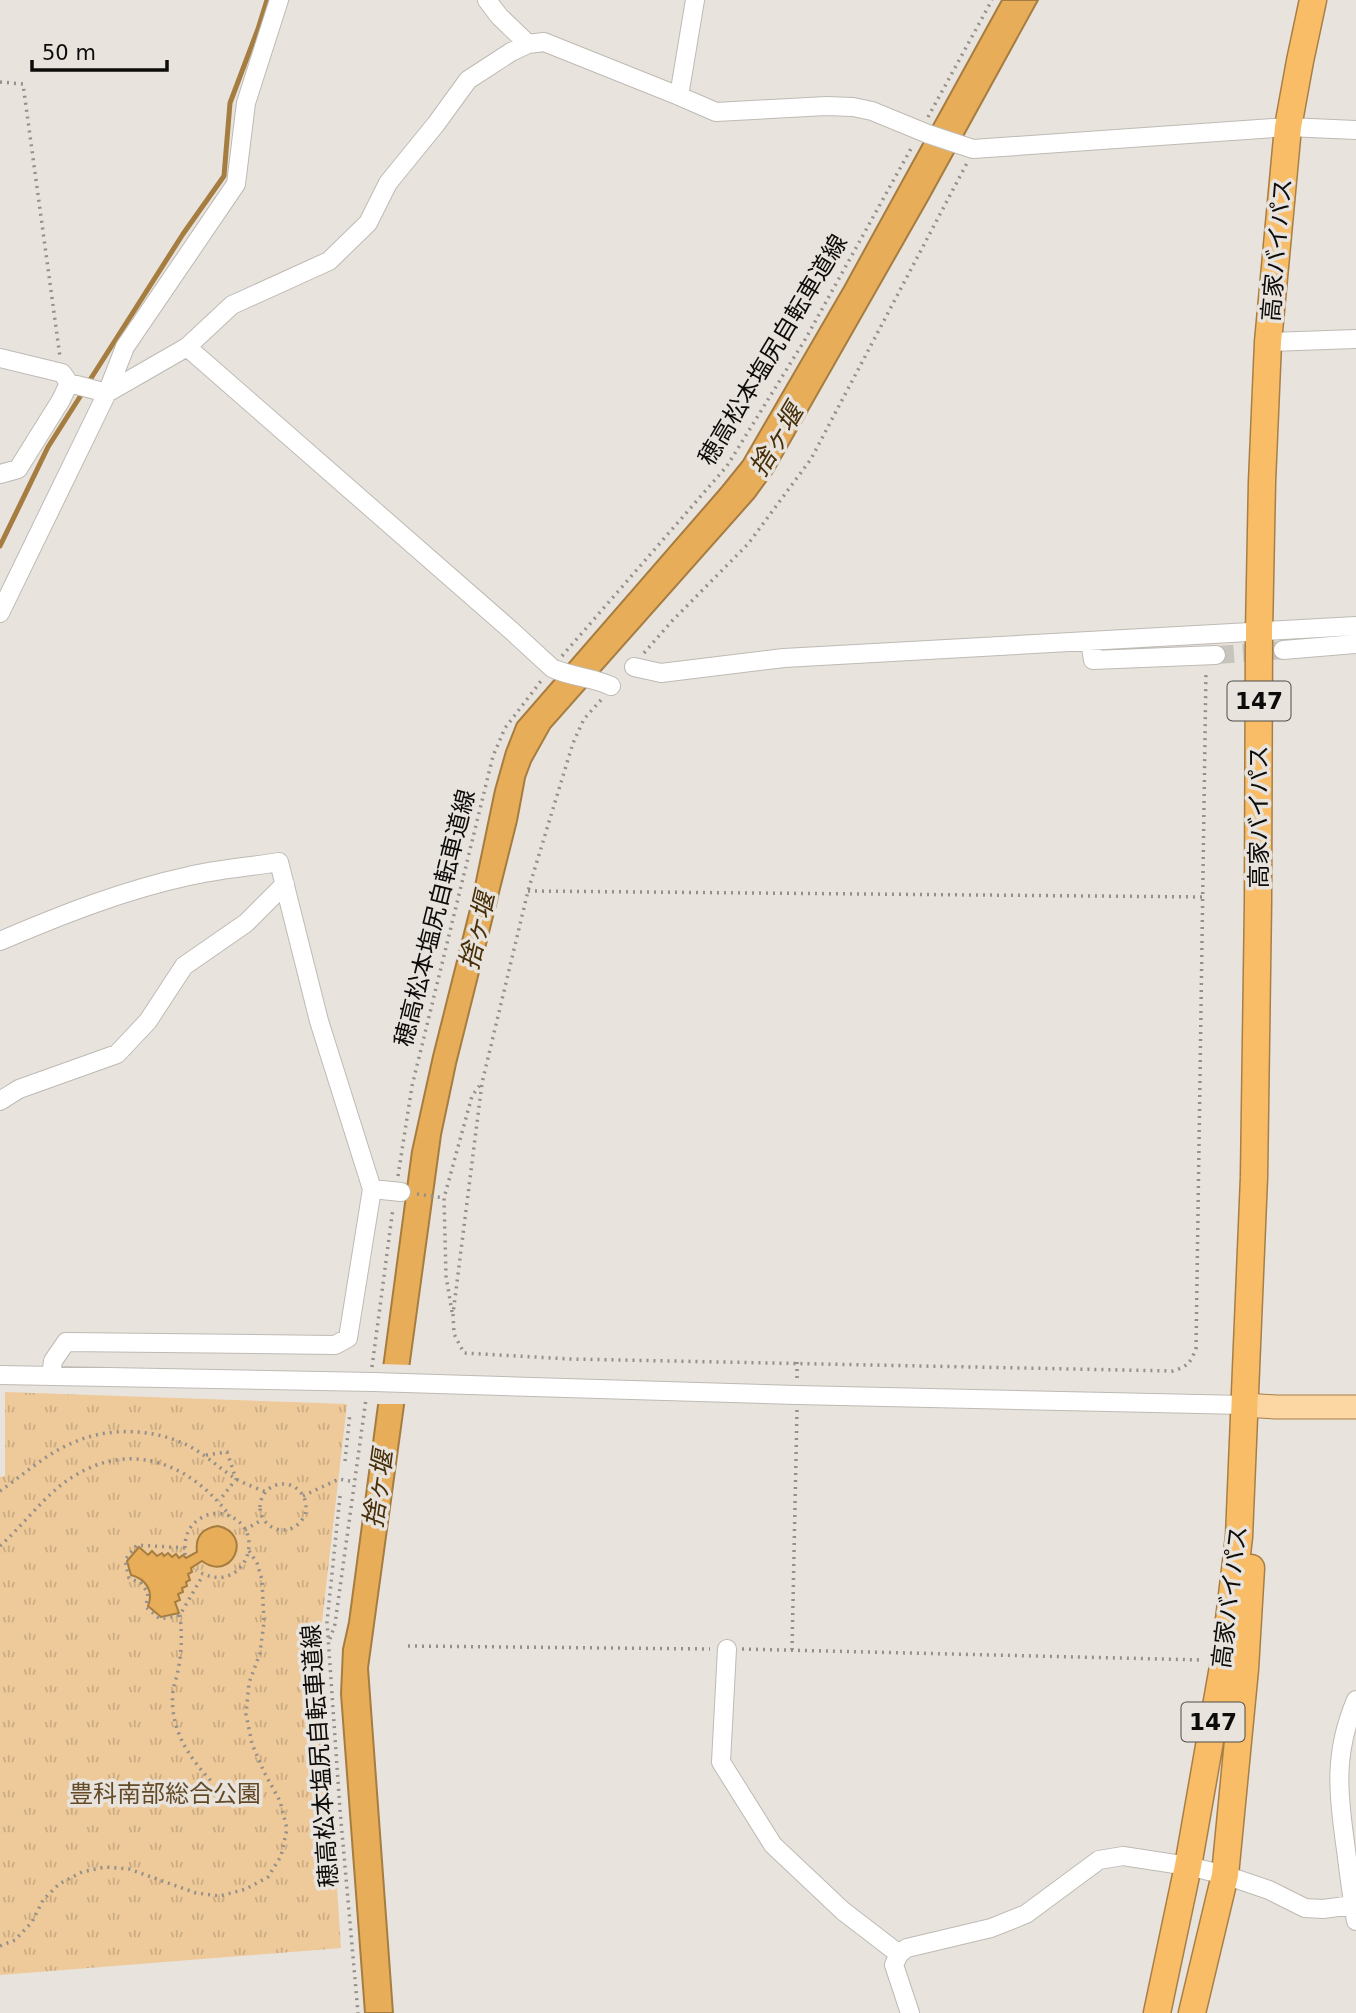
<svg xmlns="http://www.w3.org/2000/svg" width="1356" height="2013" viewBox="0 0 1356 2013" font-family="'DejaVu Sans','Noto Sans JP',sans-serif">
<style>
.park{fill:url(#park-tufts)}
.water{fill:#e8ad58;stroke:#a67d41;stroke-width:2}
.pier{fill:#e8e3dd}
.lines{fill:none;stroke-linecap:round;stroke-linejoin:round}
.stream{stroke:#a67d41;stroke-width:5}
.minor-tunnel{stroke:#c7c3bd;stroke-width:18;stroke-dasharray:18 9;stroke-linecap:butt}
.minor-casing{stroke:#bebab4;stroke-width:20}
.major-casing{stroke:#a77f46;stroke-width:25}
.highway-casing{stroke:#a77f46;stroke-width:29}
.path{stroke:#93908b;stroke-width:3.5;stroke-dasharray:2 5;stroke-linecap:butt}
.minor{stroke:#fff;stroke-width:18}
.major{stroke:#fcd7a4;stroke-width:23}
.highway{stroke:#fabd67;stroke-width:26}
.labels{text-anchor:middle;dominant-baseline:central;stroke-width:7;stroke-linejoin:round;paint-order:stroke}
.shield{fill:#e8e3dd;stroke:#4f4c49;stroke-width:2}
.shield-label{font-size:23px;font-weight:bold;fill:#0d0c0a}
.street-label{font-size:24px;fill:#0d0c0a;stroke:#e8e3dd}
.park-label{font-size:24px;fill:#634a26;stroke:#e8e3dd}
.water-label{font-size:26px;font-style:italic;fill:#472f09;stroke:#e8e3dd}
</style>
<defs>
<pattern id="park-tufts" width="24" height="20" patternUnits="userSpaceOnUse" patternTransform="scale(1.75)"><rect width="24" height="20" fill="#eec999"/><path d="M3 7l-1-3M5 7V3M7 7l1-3M15 17l-1-3M17 17v-4M19 17l1-3" fill="none" stroke="#cbab82"/></pattern>
</defs>
<rect width="100%" height="100%" fill="#e8e3dd"/>
<!-- park -->
<path class="park" d="M 5,1392 L 347,1404 L 322,1622 L 323,1674 L 341,1948 L 0,1975 L 0,1477 L 5,1476 Z"/>
<!-- water -->
<path class="water" d="M 1002,0 L 1038,0 L 928,200 L 773,472 L 754,498 L 550,728 L 531,762 L 525,778 L 517,821 L 456,1064 L 441,1135 L 368,1668 L 393,2013 L 365,2013 L 341,1694 L 343,1649 L 349,1622 L 412,1151 L 433,1056 L 471,905 L 495,790 L 506,751 L 517,723 L 722,487 L 743,461 L 844,287 Z
M 218,1526 C 254,1534 232,1583 202,1561 L 191,1568 L 192,1572 L 188,1574 L 190,1580 L 186,1582 L 187,1586 L 182,1588 L 183,1592 L 178,1594 L 180,1600 L 175,1602 L 179,1613 L 161,1617 L 148,1606 C 154,1591 146,1579 131,1575 L 127,1561 L 139,1547 L 148,1555 L 152,1551 L 157,1556 L 162,1553 L 164,1556 L 168,1553 L 172,1557 L 176,1554 L 179,1558 L 183,1555 L 186,1558 L 197,1552 C 195,1537 202,1528 218,1526 Z"/>
<!-- pier -->
<path class="pier" d="M 380,1364 L 412,1365 L 407,1404 L 374,1404 Z"/>
<g class="lines">
<!-- stream -->
<path class="stream" d="M 88,383 L 183,234 L 224,176 L 230,103 L 258,29 L 267,0
M 0,546 L 48,447 L 83,392"/>
<!-- minor-tunnel -->
<path class="minor-tunnel" d="M 1216,655 L 1283,650"/>
<defs>
<path id="minor" d="M 487,0 L 499,16 L 528,44
M 679,96 L 695,0
M 1268,342 L 1356,339
M 187,347 L 513,632 L 552,668 C 571,677 592,677 611,686
M 0,358 L 62,373 L 69,383
M 0,474 L 18,469 L 61,400 L 69,383 L 107,393 L 187,347 L 232,305 L 329,261 L 368,223 L 388,183 L 436,124 L 468,80 L 511,52 L 528,44 L 544,42 L 679,96 L 716,112 L 826,106 L 853,107 L 872,111 L 928,134 L 973,149 L 1288,127 L 1356,130
M 0,613 L 107,393 L 125,347 L 236,184 L 246,103 L 279,0
M 1090,641 L 1093,660 L 1216,655
M 1283,650 L 1356,644
M 634,667 L 661,673 L 784,658 L 1356,626
M 0,941 C 61,915 124,890 189,876 C 218,869 249,867 279,862 L 319,1021 L 372,1189 L 348,1338 L 335,1345 L 66,1342 L 53,1361 L 51,1376
M 0,1101 L 19,1089 L 117,1054 L 148,1021 L 184,966 L 246,923 L 285,884
M 372,1189 L 401,1192
M 0,1375 L 373,1382 L 797,1395 L 1244,1405
M 727,1649 L 721,1762 L 773,1845 L 843,1911 L 899,1954
M 1356,1700 C 1333,1754 1338,1794 1346,1850 C 1349,1874 1352,1897 1356,1921
M 910,2013 L 894,1965 L 899,1954 L 907,1948 L 991,1928 L 1026,1914 L 1099,1860 L 1123,1856 L 1188,1866 L 1225,1875 L 1269,1890 L 1305,1908 L 1323,1909 L 1353,1905"/>
<path id="major" d="M 1244,1405 L 1276,1407 L 1356,1407"/>
<path id="highway" d="M 1157,2013 L 1188,1866 L 1224,1661 L 1239,1537 L 1254,1177 L 1258,902 L 1259,632 L 1262,482 L 1268,342 L 1288,127 L 1300,61 L 1313,0
M 1192,2013 L 1225,1875 L 1245,1669 L 1251,1568"/>
</defs>
<!-- minor casing -->
<use href="#minor" class="minor-casing"/>
<!-- major casing -->
<use href="#major" class="major-casing"/>
<!-- highway casing -->
<use href="#highway" class="highway-casing"/>
<!-- path -->
<path class="path" d="M 0,82 L 23,84 L 60,357
M 928,117 L 992,0
M 644,653 L 672,621 L 748,544 L 811,459 L 967,163
M 562,656 L 727,466 L 806,338 L 913,145
M 601,700 L 584,719 L 573,743 L 528,891 L 482,1083 L 453,1314 L 454,1334 L 464,1353 L 570,1359 L 1173,1371 C 1188,1366 1190,1363 1196,1349 L 1206,671
M 528,891 L 1203,897
M 398,1176 L 412,1086 L 493,756 L 505,728 L 541,681
M 417,1194 L 444,1198
M 452,1312 L 446,1276 L 444,1198 L 472,1096 L 480,1085
M 372,1367 L 393,1208
M 797,1378 L 797,1362
M 206,1455 L 227,1452 L 236,1479 L 219,1501
M 345,1461 L 350,1413
M260 1507a23 23 0 1 1 46 0a23 23 0 1 1-46 0Z
M 0,1491 C 23,1475 46,1454 72,1443 C 107,1427 152,1428 187,1445 C 205,1454 219,1468 236,1479 C 245,1484 256,1488 266,1492
M 303,1496 L 339,1479 L 355,1482
M 340,1496 L 327,1622 L 340,1810 L 358,2013
M 245,1530 L 263,1519
M 0,1546 C 21,1527 39,1503 61,1485 C 122,1438 186,1458 230,1516
M 185,1548 L 137,1545 L 125,1560 L 129,1578 L 141,1583 L 148,1593 L 146,1607 L 160,1619 L 180,1615 L 203,1575
M 185,1555 C 184,1539 187,1526 201,1518 C 209,1513 219,1512 227,1515 C 271,1530 243,1600 196,1570
M 180,1615 C 182,1634 182,1651 178,1670 C 177,1677 174,1684 173,1691 C 169,1729 189,1758 214,1784
M 330,1639 L 335,1624 L 366,1399
M 408,1646 L 710,1649
M 742,1649 L 1203,1660
M 792,1650 L 797,1410
M 0,1946 L 15,1940 L 32,1922 L 43,1900 L 59,1884 L 82,1872 L 105,1867 L 129,1869 L 196,1893 L 220,1896 L 246,1889 L 268,1877 L 281,1856 L 287,1829 L 280,1801 L 264,1772 L 252,1744 L 246,1714 L 249,1683 L 260,1653 L 264,1622 L 262,1580 L 257,1563 L 249,1551"/>
<!-- minor -->
<use href="#minor" class="minor"/>
<!-- major -->
<use href="#major" class="major"/>
<!-- highway -->
<use href="#highway" class="highway"/>
</g>
<g class="labels">
<!-- shield labels -->
<g class="shield">
<rect x="1227.5" y="681.5" width="63" height="39" rx="5"/>
<rect x="1181.5" y="1702.5" width="63" height="39" rx="5"/>
</g>
<g class="shield-label">
<text x="1259" y="701">147</text>
<text x="1213" y="1722">147</text>
</g>
<!-- street labels -->
<g class="street-label">
<text transform="translate(1277 250) rotate(-85)">高家バイパス</text>
<text transform="translate(773 350) rotate(-59)">穂高松本塩尻自転車道線</text>
<text transform="translate(1259 817) rotate(-90)">高家バイパス</text>
<text transform="translate(435 918) rotate(-76)">穂高松本塩尻自転車道線</text>
<text transform="translate(1230 1597) rotate(-83)">高家バイパス</text>
<text transform="translate(320 1756) rotate(-94)">穂高松本塩尻自転車道線</text>
</g>
<!-- park labels -->
<g class="park-label">
<text x="165" y="1794">豊科南部総合公園</text>
</g>
<!-- water labels -->
<g class="water-label">
<text transform="translate(776 440) rotate(-59)">捨ヶ堰</text>
<text transform="translate(477 931) rotate(-77)">捨ヶ堰</text>
<text transform="translate(378 1489) rotate(-82)">捨ヶ堰</text>
</g>
</g>
<!-- scale -->
<path d="M32 60v10h135v-10" fill="none" stroke="#0d0c0a" stroke-width="3.5"/>
<text x="42" y="60" font-size="21" fill="#0d0c0a" stroke="#e8e3dd" stroke-width="5" paint-order="stroke">50 m</text>
</svg>
